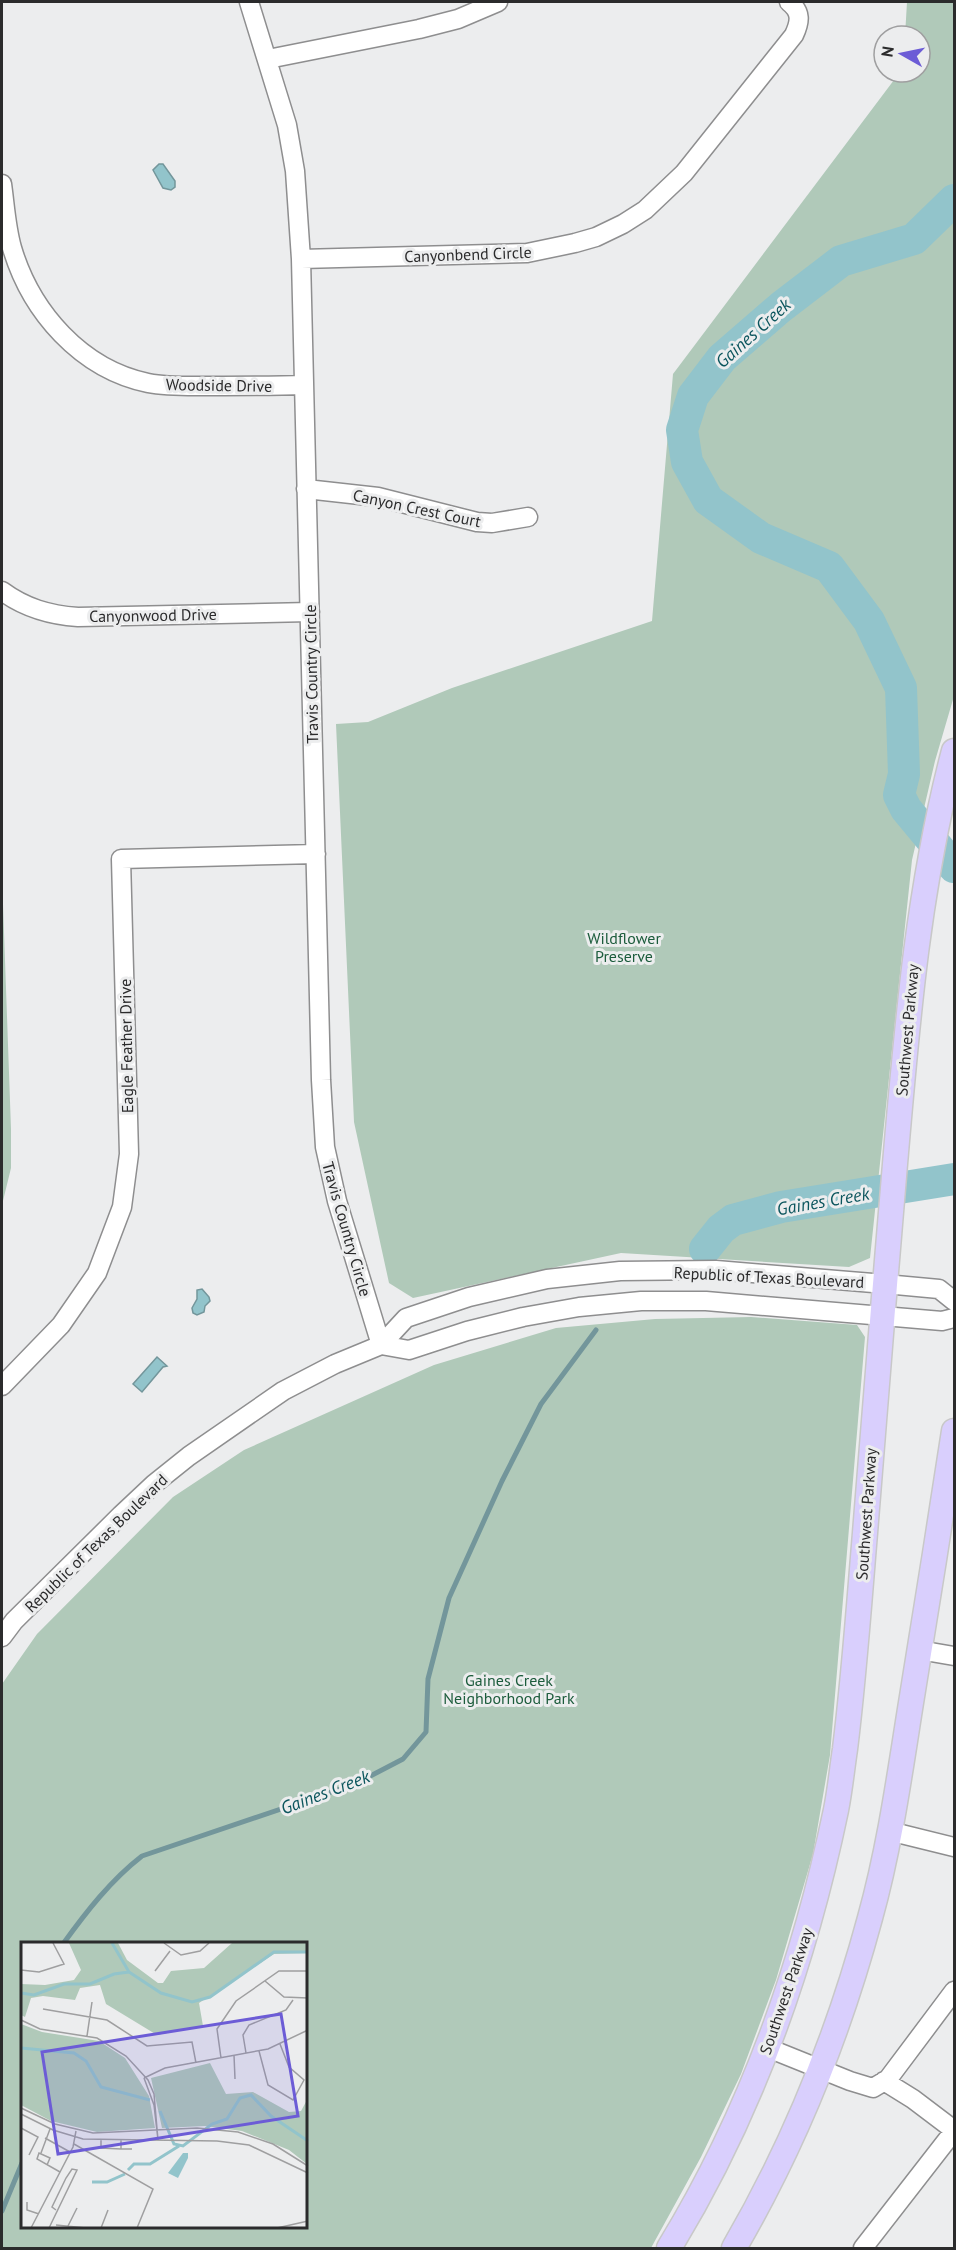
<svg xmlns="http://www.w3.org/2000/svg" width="956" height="2250" viewBox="0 0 956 2250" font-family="'PT Sans',sans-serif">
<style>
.green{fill:#b0c9b9;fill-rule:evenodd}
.water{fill:#92c4cb;stroke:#73969b;stroke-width:1.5}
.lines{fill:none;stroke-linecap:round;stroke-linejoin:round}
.stream{stroke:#73969b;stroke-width:5}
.river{stroke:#92c4cb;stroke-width:32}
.minor-casing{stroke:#8e8e8f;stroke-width:21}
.major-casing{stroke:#c8c8c8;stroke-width:27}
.minor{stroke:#fff;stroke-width:18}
.major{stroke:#d9cffd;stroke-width:24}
.labels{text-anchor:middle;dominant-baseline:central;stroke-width:6;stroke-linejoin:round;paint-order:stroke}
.street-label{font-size:16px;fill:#2b2b2c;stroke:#ecedee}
.park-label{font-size:16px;fill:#1c5c3c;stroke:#ecedee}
.water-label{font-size:18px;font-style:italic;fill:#0b555d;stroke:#ecedee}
.inset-river{fill:none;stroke:#92c4cb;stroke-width:3}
.inset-road{fill:none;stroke:#9f9fa0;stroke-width:1.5}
.view{fill:#6c5cd6;fill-opacity:0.15;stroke:#6c5cd6;stroke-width:3}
.inset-edge{fill:none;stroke:#2b2b2c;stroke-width:3}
</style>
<rect width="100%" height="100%" fill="#ecedee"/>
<!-- green -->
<path class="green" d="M 907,2 L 954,2 L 954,696 L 935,761 L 912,860 L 870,1258 L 849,1267 L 621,1253 L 413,1298 L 389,1283 L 354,1122 L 336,724 L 368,722 L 452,688 L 652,621 L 673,374 L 900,72 L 920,72 L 920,36 L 905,36 Z
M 2,876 L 11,1129 L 11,1168 L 2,1205 Z
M 751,1317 L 857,1325 L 865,1337 L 830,1755 L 813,1854 L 776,1980 L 741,2074 L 701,2157 L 651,2248 L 2,2248 L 2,1684 L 37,1634 L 173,1497 L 244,1450 L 434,1365 L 556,1328 L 655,1319 ZM 22,1944 L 306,1944 L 306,2228 L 22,2228 Z"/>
<!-- water -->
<path class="water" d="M 159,164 L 163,164 L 175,181 L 175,187 L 171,190 L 163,188 L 153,170 Z
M 202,1289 L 209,1297 L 210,1301 L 205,1306 L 204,1312 L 197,1315 L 193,1313 L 192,1308 L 197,1299 L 197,1290 Z
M 157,1357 L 167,1366 L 163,1367 L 142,1392 L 133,1384 Z"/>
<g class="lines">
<!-- stream -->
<path class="stream" d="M 63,1944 C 86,1912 111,1880 142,1856 L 355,1784 L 403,1759 L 426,1732 L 428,1679 L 449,1598 L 502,1481 L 541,1404 L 596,1330
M 2,2211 L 22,2163"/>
<!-- river -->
<path class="river" d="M 954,200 L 914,239 L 841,261 L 781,307 L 722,358 L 693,396 L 682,430 L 687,462 L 708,500 L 761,538 L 829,567 L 869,621 L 901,688 L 904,774 L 899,795 L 906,809 L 954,867
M 705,1249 L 721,1229 L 733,1220 L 781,1207 L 954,1179"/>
<defs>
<path id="minor" d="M 249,2 L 287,125 L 295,171 L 301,259 L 321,1080 L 325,1147 L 337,1201 L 381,1345
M 268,59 L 419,29 L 458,19 L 498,2
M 2,184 C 5,205 6,227 12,248 C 31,312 81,369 148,383 C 169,387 191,386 212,386 C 243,386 274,386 304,385
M 301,259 L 527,253 L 575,243 L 596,237 L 623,224 L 645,210 L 684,173 L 794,35 C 800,22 802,12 789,2
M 306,489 L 378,497 L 477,522 L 492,523 L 528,517
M 2,591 C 25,608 49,615 78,617 L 310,612
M 381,1345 L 409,1350 L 467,1331 L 523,1317 L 579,1307 L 641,1301 L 706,1301 L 942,1321 L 954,1318
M 2,1386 L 61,1325 L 97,1273 L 122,1207 L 129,1154 L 121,859 L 316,854
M 2,1637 L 14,1621 L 121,1515 L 154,1484 L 189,1456 L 283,1391 L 335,1364 L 381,1345 L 406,1318 L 469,1297 L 547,1279 L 620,1271 L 716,1270 L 885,1284 L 939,1289 L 954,1301
M 919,1650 L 954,1656
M 889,1831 L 954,1847
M 768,2048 L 850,2081 L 873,2088 L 888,2079 L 954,1991
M 884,2081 L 913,2099 L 954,2130
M 863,2248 L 954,2131"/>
<path id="major" d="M 669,2248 C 751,2114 804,1964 836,1810 C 840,1790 842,1769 845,1749 C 854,1677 859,1605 865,1533 C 874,1410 885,1287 895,1164 C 907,1024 918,888 954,751
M 734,2248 C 794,2145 839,2033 870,1918 C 889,1850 899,1779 910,1709 C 925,1616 940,1524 954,1431"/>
</defs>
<!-- minor casing -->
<use href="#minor" class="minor-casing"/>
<!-- major casing -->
<use href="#major" class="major-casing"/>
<!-- minor -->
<use href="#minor" class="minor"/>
<!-- major -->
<use href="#major" class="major"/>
</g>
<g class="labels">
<!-- street labels -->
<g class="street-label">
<text transform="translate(468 254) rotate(-2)">Canyonbend Circle</text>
<text transform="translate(219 385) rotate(1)">Woodside Drive</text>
<text transform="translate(417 508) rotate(12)">Canyon Crest Court</text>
<text transform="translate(153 615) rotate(-1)">Canyonwood Drive</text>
<text transform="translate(311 674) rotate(-91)">Travis Country Circle</text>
<text transform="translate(907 1030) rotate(-85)">Southwest Parkway</text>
<text transform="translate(126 1046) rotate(-91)">Eagle Feather Drive</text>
<text transform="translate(347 1229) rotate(74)">Travis Country Circle</text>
<text transform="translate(769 1277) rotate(3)">Republic of Texas Boulevard</text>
<text transform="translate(866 1514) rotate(-86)">Southwest Parkway</text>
<text transform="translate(96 1543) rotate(-44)">Republic of Texas Boulevard</text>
<text transform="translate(786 1991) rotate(-71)">Southwest Parkway</text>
</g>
<!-- park labels -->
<g class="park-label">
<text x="624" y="938">Wildflower<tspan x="624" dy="18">Preserve</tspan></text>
<text x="509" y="1680">Gaines Creek<tspan x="509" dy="18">Neighborhood Park</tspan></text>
</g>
<!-- water labels -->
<g class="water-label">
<text transform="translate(753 333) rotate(-42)">Gaines Creek</text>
<text transform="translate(823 1201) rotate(-10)">Gaines Creek</text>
<text transform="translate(325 1792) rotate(-21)">Gaines Creek</text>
</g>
</g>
<!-- overview -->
<g transform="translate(21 1942)">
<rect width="286" height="286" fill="#ecedee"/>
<path d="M 48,1 L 97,1 L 106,18 L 137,41 L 142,41 L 150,29 L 183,26 L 211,1 L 286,1 L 286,11 L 253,12 L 178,61 L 182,84 L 136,93 L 85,62 L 79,43 L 59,46 L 54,58 L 22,54 L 10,56 L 4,75 L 0,73 L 0,42 L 24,43 L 53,38 L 60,28 ZM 0,82 L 21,90 L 78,99 L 104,116 L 128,154 L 134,186 L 76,190 L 30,179 L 0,163 ZM 189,121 L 205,152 L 232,150 L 268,170 L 280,169 L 286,158 L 286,222 L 268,208 L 221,189 L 184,184 L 141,186 L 130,136 Z" fill="#b0c9b9"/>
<path d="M 162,211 L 167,211 L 167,216 L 157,236 L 147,231 Z" fill="#92c4cb"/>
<path class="inset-river" d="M 91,1 L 108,30 L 140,51 L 171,60 L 189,55 L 253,10 L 287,10M 0,51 L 13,53 L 43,42 L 69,42 L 93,32 L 108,30M 0,106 L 53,111 L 65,119 L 80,145 L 129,158M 139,169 L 153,202 L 162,204 L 191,182 L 206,177 L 219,156 L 230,153 L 250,174 L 287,199M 107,228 L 113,222 L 129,222 L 158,204M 71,240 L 86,240 L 104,232"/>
<path class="inset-road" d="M 143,1 L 160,13 L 179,9 L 188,1M 0,28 L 18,30 L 43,22 L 32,1M 134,29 L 149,9M 244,39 L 263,55 L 287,56M 22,67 L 86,78 L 126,104 L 171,100 L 175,121M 0,78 L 19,87 L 76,96 L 105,114 L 127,138 L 133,152 L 137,198M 66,94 L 71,60M 238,109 L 247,143 L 272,158 L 283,138 L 268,125 L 259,102M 225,111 L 222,93 L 228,83 L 265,68 L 272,58M 213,113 L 214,137M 200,116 L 196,87 L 215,59 L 258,29 L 287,29M 123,136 L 144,126 L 247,107 L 287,88M 123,136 L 133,163 L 137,198M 0,166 L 34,182 L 72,191 L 176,186 L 217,190 L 252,202 L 287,224M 0,172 L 32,188 L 62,197 L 196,199 L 228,203 L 287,231M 0,186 L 17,195 L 8,213M 24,196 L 49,210M 80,198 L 80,206 L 100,207M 100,198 L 100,207 L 111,207M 53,202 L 132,247 L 116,286M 20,211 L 29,187M 26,223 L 29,216 L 18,211 L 16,217 L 39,230M 6,260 L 6,268 L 18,272M 35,283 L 65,286M 10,286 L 52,205 L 55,189M 28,286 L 56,228 L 51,227 L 45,236 L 31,265 L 35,268M 46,286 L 56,266M 80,286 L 87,268M 256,286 L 287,279"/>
<path class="view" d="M 260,72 L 277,174 L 37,212 L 21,110 Z"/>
<rect width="286" height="286" class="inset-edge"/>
</g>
<!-- border -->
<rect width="956" height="2250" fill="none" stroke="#2b2b2c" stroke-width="6"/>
<!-- north arrow -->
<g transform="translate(902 54) rotate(279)"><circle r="28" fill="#ecedee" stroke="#9f9fa0" stroke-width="1.5"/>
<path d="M0-4.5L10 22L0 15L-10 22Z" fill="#6c5cd6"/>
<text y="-9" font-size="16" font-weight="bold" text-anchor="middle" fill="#2b2b2c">N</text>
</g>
</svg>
